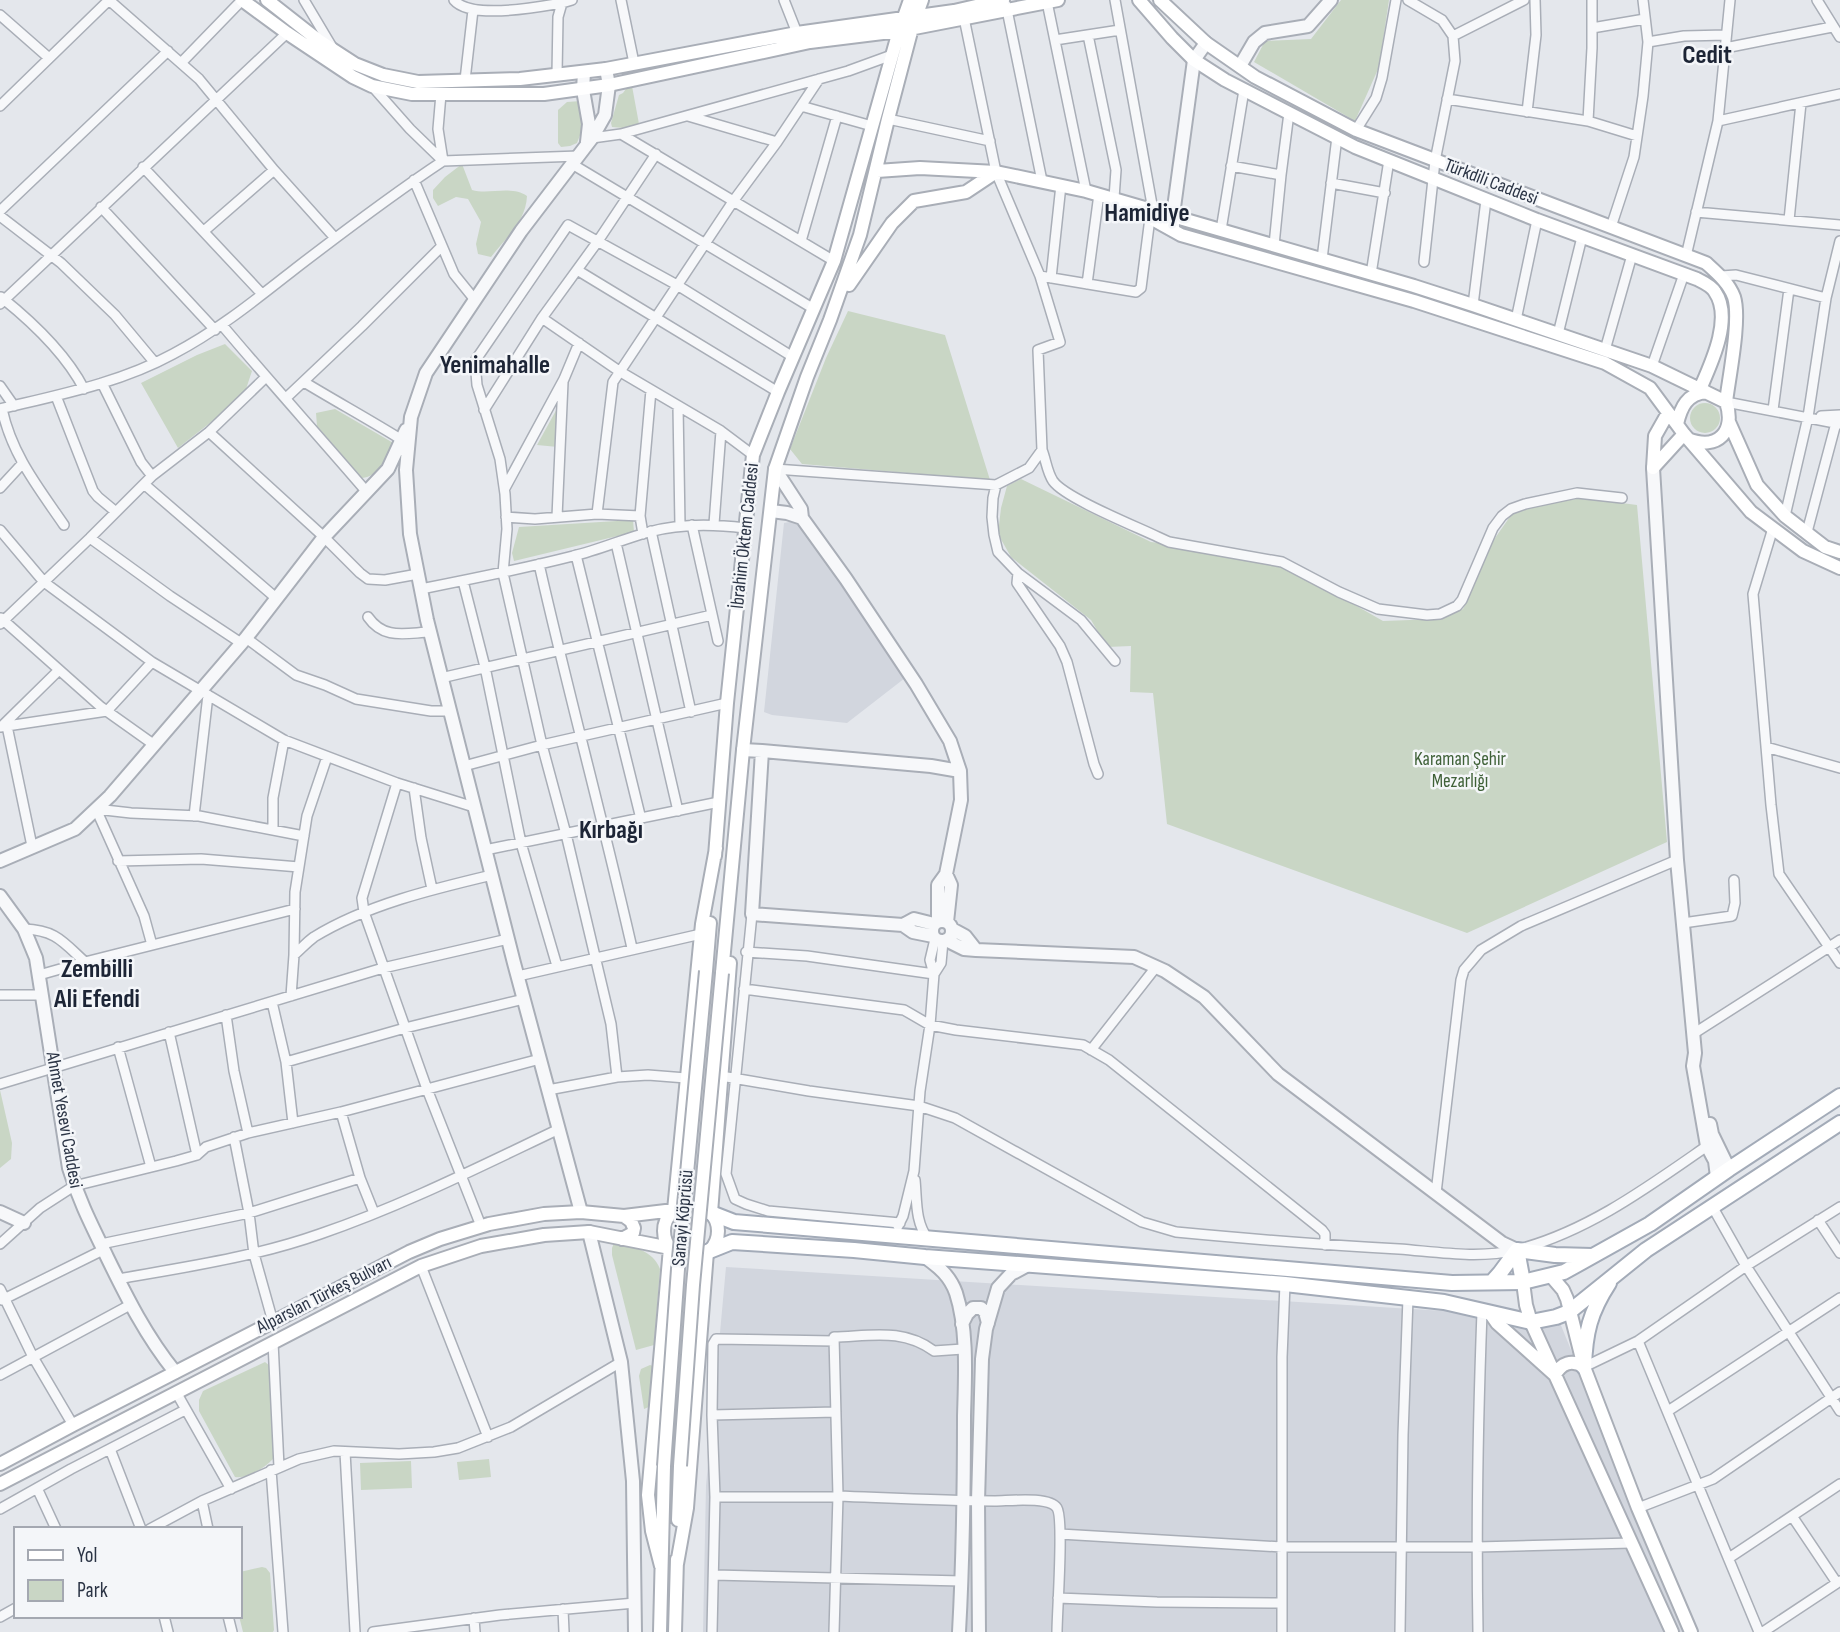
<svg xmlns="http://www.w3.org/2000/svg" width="1840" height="1632" viewBox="0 0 1840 1632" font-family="'Sofia Sans Condensed',sans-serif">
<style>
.built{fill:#d2d6de}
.green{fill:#c9d6c5}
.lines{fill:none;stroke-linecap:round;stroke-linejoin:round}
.minor-casing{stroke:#a9aeb7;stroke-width:12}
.tertiary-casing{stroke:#a9aeb7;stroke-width:16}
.secondary-casing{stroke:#a9aeb7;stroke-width:16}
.primary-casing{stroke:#a3abb8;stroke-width:18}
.minor{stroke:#f7f8fa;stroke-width:9}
.tertiary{stroke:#f7f8fa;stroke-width:12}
.secondary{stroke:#fff;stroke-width:12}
.primary{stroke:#fff;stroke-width:14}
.secondary-bridge-casing{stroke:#a9aeb7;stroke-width:16;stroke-linecap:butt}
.secondary-bridge{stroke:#fff;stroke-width:12}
.labels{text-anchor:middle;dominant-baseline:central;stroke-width:5;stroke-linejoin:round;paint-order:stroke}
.street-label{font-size:19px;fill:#2b3445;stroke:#f4f6f9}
.park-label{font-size:19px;fill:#3f6138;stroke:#f4f6f9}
.district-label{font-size:26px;font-weight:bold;fill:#1d2536;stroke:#f4f6f9}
</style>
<rect width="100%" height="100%" fill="#e4e7ec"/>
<!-- built -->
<path class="built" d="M 804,519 L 905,678 L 847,723 L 772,715 L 764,712 L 784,523 Z
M 726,1267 L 1558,1318 L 1686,1632 L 703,1632 L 706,1486 Z"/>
<!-- green -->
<path class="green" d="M 1341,0 L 1389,0 L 1379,67 L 1355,121 L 1254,62 L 1265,41 L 1311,39 Z
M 628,86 L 632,86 L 639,124 L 623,128 L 612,127 L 611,123 L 619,95 L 623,93 Z
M 581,101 L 585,104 L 582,130 L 577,143 L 570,146 L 561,147 L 558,143 L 558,110 L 567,102 Z
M 462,164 L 472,190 C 489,195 511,185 527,196 C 526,221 506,238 491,257 L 478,254 L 476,244 L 481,222 L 468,199 L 456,197 L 438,206 L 433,198 L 433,190 L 445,177 Z
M 848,311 L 945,335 L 990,480 L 802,464 L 790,449 L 826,358 Z
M 225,344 L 252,371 L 246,389 L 215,419 L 178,448 L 141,383 L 197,355 Z
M1690 418a15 15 0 1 1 30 0a15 15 0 1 1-30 0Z
M 559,405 L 558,447 L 537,445 Z
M 335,409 L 395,444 C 387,457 379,477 362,478 L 317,426 L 316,413 Z
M 1021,479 L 1151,542 L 1202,548 L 1283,564 L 1383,621 L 1437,619 L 1463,609 L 1493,541 L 1516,508 L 1583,498 L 1637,505 L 1667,842 L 1467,933 L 1167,824 L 1153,693 L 1130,692 L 1131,646 L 1107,647 L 1091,620 L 1011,557 L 998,534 L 1001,508 L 1007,486 Z
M 633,520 L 634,532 L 514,561 L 512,553 L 519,527 Z
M 0,1090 L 12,1143 L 11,1159 L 0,1168 Z
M 614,1243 C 632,1246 653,1250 660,1269 L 654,1345 L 636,1350 L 612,1255 L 612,1248 Z
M 265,1362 L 275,1370 L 277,1379 L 273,1459 C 264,1468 248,1479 235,1477 L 199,1411 L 199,1400 L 203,1391 Z
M 650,1365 L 653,1366 L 651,1406 L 644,1409 L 639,1376 L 641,1369 Z
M 489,1459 L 491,1477 L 459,1480 L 457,1462 Z
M 411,1461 L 412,1488 L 361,1490 L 360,1463 Z
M 262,1567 L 266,1568 L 270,1573 L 274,1630 L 273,1632 L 243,1632 L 239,1616 L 240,1572 Z"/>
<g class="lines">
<defs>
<path id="minor" d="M 109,0 L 199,79 L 274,170 L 335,238
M 304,0 L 332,47
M 454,0 C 471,20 538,7 562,3 L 562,0
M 621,0 L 634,63
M 784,0 L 797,33
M 1115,0 L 1153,210 L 1155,215
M 1408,0 L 1442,20 L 1453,36 L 1455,61 L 1435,161 L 1424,262
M 1817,0 L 1840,37
M 1047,2 L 1086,191
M 1006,5 L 1042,181
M 0,15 L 49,58
M 1592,28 L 1645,19
M 1088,35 L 1116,170 L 1114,198
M 1453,36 L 1524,0
M 1055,40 L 1120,30
M 1648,42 L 1684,36 L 1726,35
M 1725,48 L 1832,27
M 181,63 L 242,0
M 557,74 L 558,17 L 562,3 L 572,0
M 465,80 L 473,10
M 372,86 L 410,129 L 443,161 L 579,156
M 1447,99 L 1588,121 L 1637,136
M 0,106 L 109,0
M 801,106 L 872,126
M 1527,112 L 1536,35 L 1535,0
M 688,116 L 777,142
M 888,119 L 990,141
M 1588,121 L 1592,48 L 1592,0
M 1718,121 L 1840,94
M 1356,130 L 1376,98 L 1382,78 L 1396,0
M 621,134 L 848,71 L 892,55
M 592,138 L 621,134 L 834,261
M 572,164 L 814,309
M 1231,166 L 1281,175
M 143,167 L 262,294
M 414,180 L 454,274 L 475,300
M 1331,183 L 1385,193
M 101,207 L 215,330
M 0,211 L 168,51
M 1696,212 L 1840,225
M 0,216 L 61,263 L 115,315 L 155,363
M 1789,220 L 1801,103
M 1611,227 L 1634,157 L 1643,96 L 1648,42 L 1643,0
M 1221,230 L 1244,90
M 204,231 L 274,170
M 801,241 L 837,116
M 1274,245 L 1281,175 L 1289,113
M 1686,256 L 1718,121 L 1730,0
M 1322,259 L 1337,137
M 577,270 L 778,392
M 1371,274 L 1389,160
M 1040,276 L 1136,292 L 1141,288 L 1150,218
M 1721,276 L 1736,275 L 1826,298
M 1051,278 L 1061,185
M 1087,284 L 1099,194
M 1,297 C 31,321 66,354 84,389
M 0,304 L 287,33
M 1473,305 L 1486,200
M 542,318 L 619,371 L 721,431 L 753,455
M 1516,320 L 1537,220
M 222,325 C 269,381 318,435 366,491
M 1558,334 L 1582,237
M 1605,350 L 1632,255
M 1652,366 L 1684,274
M 304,382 C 337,402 370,420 402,440
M 102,383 L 141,462 L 152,476
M 0,386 L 14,406
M 56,396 L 93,491 L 98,497 L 116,512
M 286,398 L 362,326 L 442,246
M 1726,402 L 1840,424
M 678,406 L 680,526
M 0,409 C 58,395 120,383 173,354 C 219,330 259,297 300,265 C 347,229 393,194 443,161 L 438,129 L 441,94
M 2,409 C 12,455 38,487 64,525
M 484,410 L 542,318 L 598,241 L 656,154
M 1773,410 L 1789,289
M 1821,416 L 1840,415
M 209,432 L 324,537 L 360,573 L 368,579 L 385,580 L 418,574
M 1042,450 C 1046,460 1047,472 1053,481 C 1065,498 1135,526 1158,537 L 1169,542 L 1282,562 L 1339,592 L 1378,609 L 1427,615 L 1440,614 L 1457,606 L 1462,600 L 1493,528 L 1502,516 L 1511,509 L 1525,504 L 1577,493 L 1622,498
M 775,469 L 996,485 L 1029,468 L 1042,450 L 1038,350 L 1060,342 L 1040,276 L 996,172 L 964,18
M 144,484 L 276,598
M 996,485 L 993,498 L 992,517 L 994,535 L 998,552 L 1018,573 L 1081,620 L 1115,661
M 0,488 L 22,464
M 505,488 L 564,379 L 579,343
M 597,514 L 613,382 L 734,200 L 777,142 L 819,79
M 1785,516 L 1808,417 L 1826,298 L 1840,241
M 506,517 L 535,519 L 597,514 L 640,516
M 557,517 L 563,382
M 714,524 L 721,431
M 692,525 L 718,641
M 1773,528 L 1753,594 L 1771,805 L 1779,874 L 1840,963
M 0,530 L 44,582 L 152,662 L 284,740 L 397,783 L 474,807
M 651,531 L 691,712
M 1807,532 L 1836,423
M 643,534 L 640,516 L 651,390
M 90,538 L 170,596 L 241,643
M 616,543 L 678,811
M 576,555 L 641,819
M 539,564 C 568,692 603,820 632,948
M 1018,573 L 1017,583 L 1060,646 L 1067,662 L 1094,764 L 1098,774
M 463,581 L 485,667 L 521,843 L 557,966
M 421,589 C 472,579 522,569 573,556 C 599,550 623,539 649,532 C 681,523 713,524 745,528
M 368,617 C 384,640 405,633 430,632
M 1,618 L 101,707 L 153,744
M 0,624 L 90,538 L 152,476 L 209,432 L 266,377
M 246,638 L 296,675 L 325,685 L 356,699 L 431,711 L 449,711
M 441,678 L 712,615
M 7,726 L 32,846
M 0,727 L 107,711 L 152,662
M 1,727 L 59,670
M 1766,747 L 1840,768
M 464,766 L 542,745 L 727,703
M 397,783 L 362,898 L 364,912 L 427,1089 L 481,1226
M 414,788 L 421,838 L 432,889
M 194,816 L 208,695
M 273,830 L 273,798 L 284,740
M 485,850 L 719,802
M 118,861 L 201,859 L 299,867
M 752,914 L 726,1174 L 735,1199 L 746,1204 L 768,1211 L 900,1223
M 1683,923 L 1732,916 L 1735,903 L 1734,880
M 24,929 C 56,930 63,942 85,962
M 152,945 L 144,916 L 96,809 L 131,813 L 199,816 L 304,836
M 746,952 L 807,956 L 934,974
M 294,955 C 301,949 307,942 314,937 C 366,905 433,889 492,875
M 934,974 L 941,963 L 943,941
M 39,975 L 85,962 L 295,909
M 518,976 L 701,934
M 744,989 L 904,1010 L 930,1025 L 956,1030 L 1083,1045 L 1109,1060 L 1322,1230 L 1325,1234 L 1325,1245
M 0,995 L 42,995
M 291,996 L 294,955 L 295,892 L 307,816 L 327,757
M 272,1002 L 286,1062 L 293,1123
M 226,1015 L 234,1071 L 248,1133
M 169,1032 L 197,1155
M 1693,1034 L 1840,940
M 118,1047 L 151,1167
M 1091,1050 L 1156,967
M 286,1062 L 405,1028 L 524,999
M 721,1076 L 809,1091 L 919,1106 L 955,1118 L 1142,1222 L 1176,1232 C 1250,1239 1325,1245 1399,1249 C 1438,1252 1478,1259 1516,1250 C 1587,1232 1648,1187 1707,1146
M 617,1077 L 611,1024 L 566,834 L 542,745 L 503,573 L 507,529 L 505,494 L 500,459 L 477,385 L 475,361 L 568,225 L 677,285 L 793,357
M 0,1084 L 383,968 L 508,939
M 548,1090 L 617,1077 L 648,1075 L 686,1078
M 341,1112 L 360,1178 L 374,1213
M 234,1137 L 249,1213 L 254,1254 L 273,1322
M 915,1180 C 917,1201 915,1222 928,1239
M 1436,1193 L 1461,980 L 1464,970 L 1481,950 L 1521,926 L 1677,860
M 1712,1206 L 1746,1266 L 1840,1411
M 1818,1220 L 1840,1253
M 898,1226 L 903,1216 L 914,1171 L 920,1091 L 930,1025 L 934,974 L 930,960 L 935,939
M 0,1244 L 40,1208 L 74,1186 L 176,1161 L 197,1155 L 206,1147 L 248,1133 L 341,1112 L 540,1059
M 101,1244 L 249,1213 L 360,1178
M 421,1266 L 488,1437
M 118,1279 C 186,1267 255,1257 320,1234 C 402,1206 481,1166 559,1129
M 0,1289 L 33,1357 L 73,1425
M 2,1300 L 103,1250
M 1638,1341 L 1759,1632
M 273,1342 L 279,1467
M 1584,1367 L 1638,1341 L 1746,1266 L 1840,1207
M 0,1375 L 130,1305
M 176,1392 L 231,1489
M 1668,1411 L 1840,1298
M 712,1415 L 836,1412
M 110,1449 L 141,1529
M 345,1452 L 355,1632
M 271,1470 L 283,1632
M 37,1488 L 56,1529
M 838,1496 C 890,1498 943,1501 995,1501 C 1009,1501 1049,1496 1057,1508 C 1064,1519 1057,1613 1057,1632
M 715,1497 L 838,1497
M 202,1501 L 208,1529
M 1638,1508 L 1713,1479 L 1840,1392
M 0,1509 L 71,1469 L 185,1410
M 1792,1516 L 1837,1583
M 150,1529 L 202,1501 L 299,1459 L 334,1451 L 399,1454 L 434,1452 L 458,1448 L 511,1427 L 621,1362
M 1060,1534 L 1282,1547 L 1477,1547 L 1631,1543
M 1729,1558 L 1840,1484
M 714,1575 L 962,1581
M 1058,1598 L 1157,1602 L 1282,1603
M 563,1609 L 564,1632
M 164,1616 L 168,1632
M 228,1616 L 232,1632
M 0,1617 L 16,1608
M 474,1618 L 475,1632
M 373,1632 L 500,1615 L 635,1603
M 712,1632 L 715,1497 L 712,1415 L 713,1344 L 716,1339 L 834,1341
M 834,1632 L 838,1496 L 834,1337 C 871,1336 903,1328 934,1351 L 963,1349
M 1282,1632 L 1282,1357 L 1285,1284
M 1400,1632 L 1403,1435 L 1408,1298
M 1478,1632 C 1476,1525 1478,1419 1482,1312
M 1763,1632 L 1840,1581"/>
<path id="tertiary" d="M 1240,66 L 1254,42 L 1265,33 L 1308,26 L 1331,0
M 584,72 L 583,90 L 589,124 L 587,142
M 1173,230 L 1173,215 L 1194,60 L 1206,43
M 1653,468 L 1677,860 L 1695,1053 L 1693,1066 L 1707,1146 L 1715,1161 L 1717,1177
M 775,469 L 801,509 L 802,518 L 846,579 L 916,684 L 950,741 L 960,771 L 961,800 L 946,874 L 938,885 L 938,921
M 771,511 L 787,513 L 802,518
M 743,750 L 762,751 L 752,914 L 903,925 L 914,919 L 934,924
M 762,751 L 931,766 L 960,771
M 0,861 L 75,829 L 110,796 L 246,638 L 324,537 L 388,469 L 406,430
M 946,874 L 951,885 L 947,922
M 0,896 L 24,929 L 36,958 L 69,1168 C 79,1201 92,1226 107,1257 C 127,1298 146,1336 175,1372
M932 931a10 10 0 1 1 20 0a10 10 0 1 1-20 0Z
M 903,925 L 913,932 L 933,936
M 952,929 L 965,936 L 976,950
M 946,940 L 964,949 L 976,950 L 1134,957 L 1165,971 L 1204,997 L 1278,1074 L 1502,1243 L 1517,1250
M 1710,1124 L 1712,1134 L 1729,1169
M 0,1212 L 24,1223
M 581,1212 L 514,963 L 427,620 L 410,534 L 406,470 L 411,417 L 426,373 L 521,231 L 592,138 L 605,115 L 609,85 L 606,69
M 589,1232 L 621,1362 L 633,1481 L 635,1632
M 925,1257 C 939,1267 950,1276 956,1293 C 968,1330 965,1378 964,1416 C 964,1488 963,1560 959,1632
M 962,1324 L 967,1314 L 973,1308 L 981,1308 L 985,1312 L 988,1323
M 979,1632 L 978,1501 L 982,1359 L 986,1329 L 998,1288 L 1011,1274 L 1028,1265"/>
<path id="secondary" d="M 242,0 L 287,33 L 353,77 L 372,86 L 412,94 L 544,94 L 609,85 L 810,42 L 899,31 L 1058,0
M 267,0 L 318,40 L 355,64 L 383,75 L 418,82 L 520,79 L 606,69 L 797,33 L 954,11 L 1003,0
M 1139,0 L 1172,38 L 1194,60 L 1225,80 L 1355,147 L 1537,220 L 1697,279 C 1703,282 1712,286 1715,292 C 1733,318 1711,364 1700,389
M 1160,0 L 1206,43 L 1255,77 L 1356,130 L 1706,263 C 1717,273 1729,283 1734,297 C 1741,319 1729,377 1726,402
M 877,171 L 920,168 L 996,172 L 1086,191 L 1414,286 L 1473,305 L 1652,366 L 1726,402 C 1736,431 1718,451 1688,439
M 1136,210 L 1181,235 L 1414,301 L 1605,363 L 1650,388 L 1684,434 L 1751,512 L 1803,551 L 1840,568
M 849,285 L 892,223 L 914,201 L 966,192 L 996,172
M 1729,422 L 1757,485 L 1785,516 L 1825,547 L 1840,552
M 1677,424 C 1681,407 1687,394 1706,392
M 1653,468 L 1655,436 L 1668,413
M 1653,468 L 1684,434
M 715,856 L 727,703 L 753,455 L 778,392 L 834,261 L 899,31 L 910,0
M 706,971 L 710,923
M 722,973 L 743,750 L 775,469 L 807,377 L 830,320 L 860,235 L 888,119 L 912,28 L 922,0
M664 1231a27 27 0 1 1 54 0a27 27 0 1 1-54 0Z
M 711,1213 L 730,963
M 622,1239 L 633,1233 L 634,1228 L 631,1221 L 624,1216
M 1551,1276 L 1563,1290 L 1567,1299 L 1584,1367 L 1638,1508 L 1691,1632
M 1523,1282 L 1526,1305 L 1531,1322 L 1672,1632
M 1490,1313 L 1497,1323 L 1555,1375 C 1561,1363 1572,1359 1584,1367
M 0,1464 L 73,1425 L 409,1252 L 440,1239 L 489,1224 L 544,1214 L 581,1212 L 624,1216 L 674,1210 L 702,924 L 716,848
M 0,1484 L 421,1266 L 481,1246 L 544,1235 L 589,1232 L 670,1248 L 648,1495 L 652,1531 L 661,1566
M 678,1520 L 680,1466
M 677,1564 L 687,1508 L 707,1252
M 660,1632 L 664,1466
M 675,1632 L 677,1559"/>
<path id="primary" d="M 711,1213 L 734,1222 L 1452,1283 L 1523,1282 L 1564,1272 L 1650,1224 L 1729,1169 L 1840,1096
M 1517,1250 L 1555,1255 L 1592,1256
M 1517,1250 L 1523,1282
M 707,1252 L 732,1242 L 854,1250 L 925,1257 L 1285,1284 L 1444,1302 L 1531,1322 L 1556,1317 L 1569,1312 L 1646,1250 L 1840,1123
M 1492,1282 L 1500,1273 L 1517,1250
M 1584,1367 C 1585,1333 1590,1312 1609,1283"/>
</defs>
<!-- minor casing -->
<use href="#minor" class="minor-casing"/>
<!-- tertiary casing -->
<use href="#tertiary" class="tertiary-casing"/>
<!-- secondary casing -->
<use href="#secondary" class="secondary-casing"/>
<!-- primary casing -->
<use href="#primary" class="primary-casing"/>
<!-- minor -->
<use href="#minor" class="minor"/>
<!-- tertiary -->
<use href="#tertiary" class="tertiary"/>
<!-- secondary -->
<use href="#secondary" class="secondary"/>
<!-- primary -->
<use href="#primary" class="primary"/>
<defs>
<path id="secondary-bridge" d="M 664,1466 L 678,1269 L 706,971
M 680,1466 L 693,1285 L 722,973"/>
</defs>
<!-- secondary-bridge casing -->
<use href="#secondary-bridge" class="secondary-bridge-casing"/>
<!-- secondary-bridge -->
<use href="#secondary-bridge" class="secondary-bridge"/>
</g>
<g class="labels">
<!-- street labels -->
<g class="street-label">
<text transform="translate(1491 182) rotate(21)">Türkdili Caddesi</text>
<text transform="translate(745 536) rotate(-84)">İbrahim Öktem Caddesi</text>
<text transform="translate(64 1120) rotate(80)">Ahmet Yesevi Caddesi</text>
<text transform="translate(683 1218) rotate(-85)">Sanayi Köprüsü</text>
<text transform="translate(324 1295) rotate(-27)">Alparslan Türkeş Bulvarı</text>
</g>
<!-- park labels -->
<g class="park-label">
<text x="1460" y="759">Karaman Şehir<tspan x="1460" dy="22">Mezarlığı</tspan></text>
</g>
<!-- district labels -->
<g class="district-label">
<text x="1707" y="55">Cedit</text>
<text x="1147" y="213">Hamidiye</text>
<text x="495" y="365">Yenimahalle</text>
<text x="611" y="830">Kırbağı</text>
<text x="97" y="969">Zembilli<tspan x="97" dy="30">Ali Efendi</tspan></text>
</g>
</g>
<!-- legend -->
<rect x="14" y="1527" width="228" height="91" fill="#f4f6f9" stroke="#a4a8b1" stroke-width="2"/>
<rect x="28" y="1550" width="35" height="10" fill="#ffffff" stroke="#a4a8b1" stroke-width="2"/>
<text x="77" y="1562" font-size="21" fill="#2b3445">Yol</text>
<rect x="28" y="1580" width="35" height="21" fill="#c9d6c5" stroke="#a4a8b1" stroke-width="2"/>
<text x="77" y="1597" font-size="21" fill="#2b3445">Park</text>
</svg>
